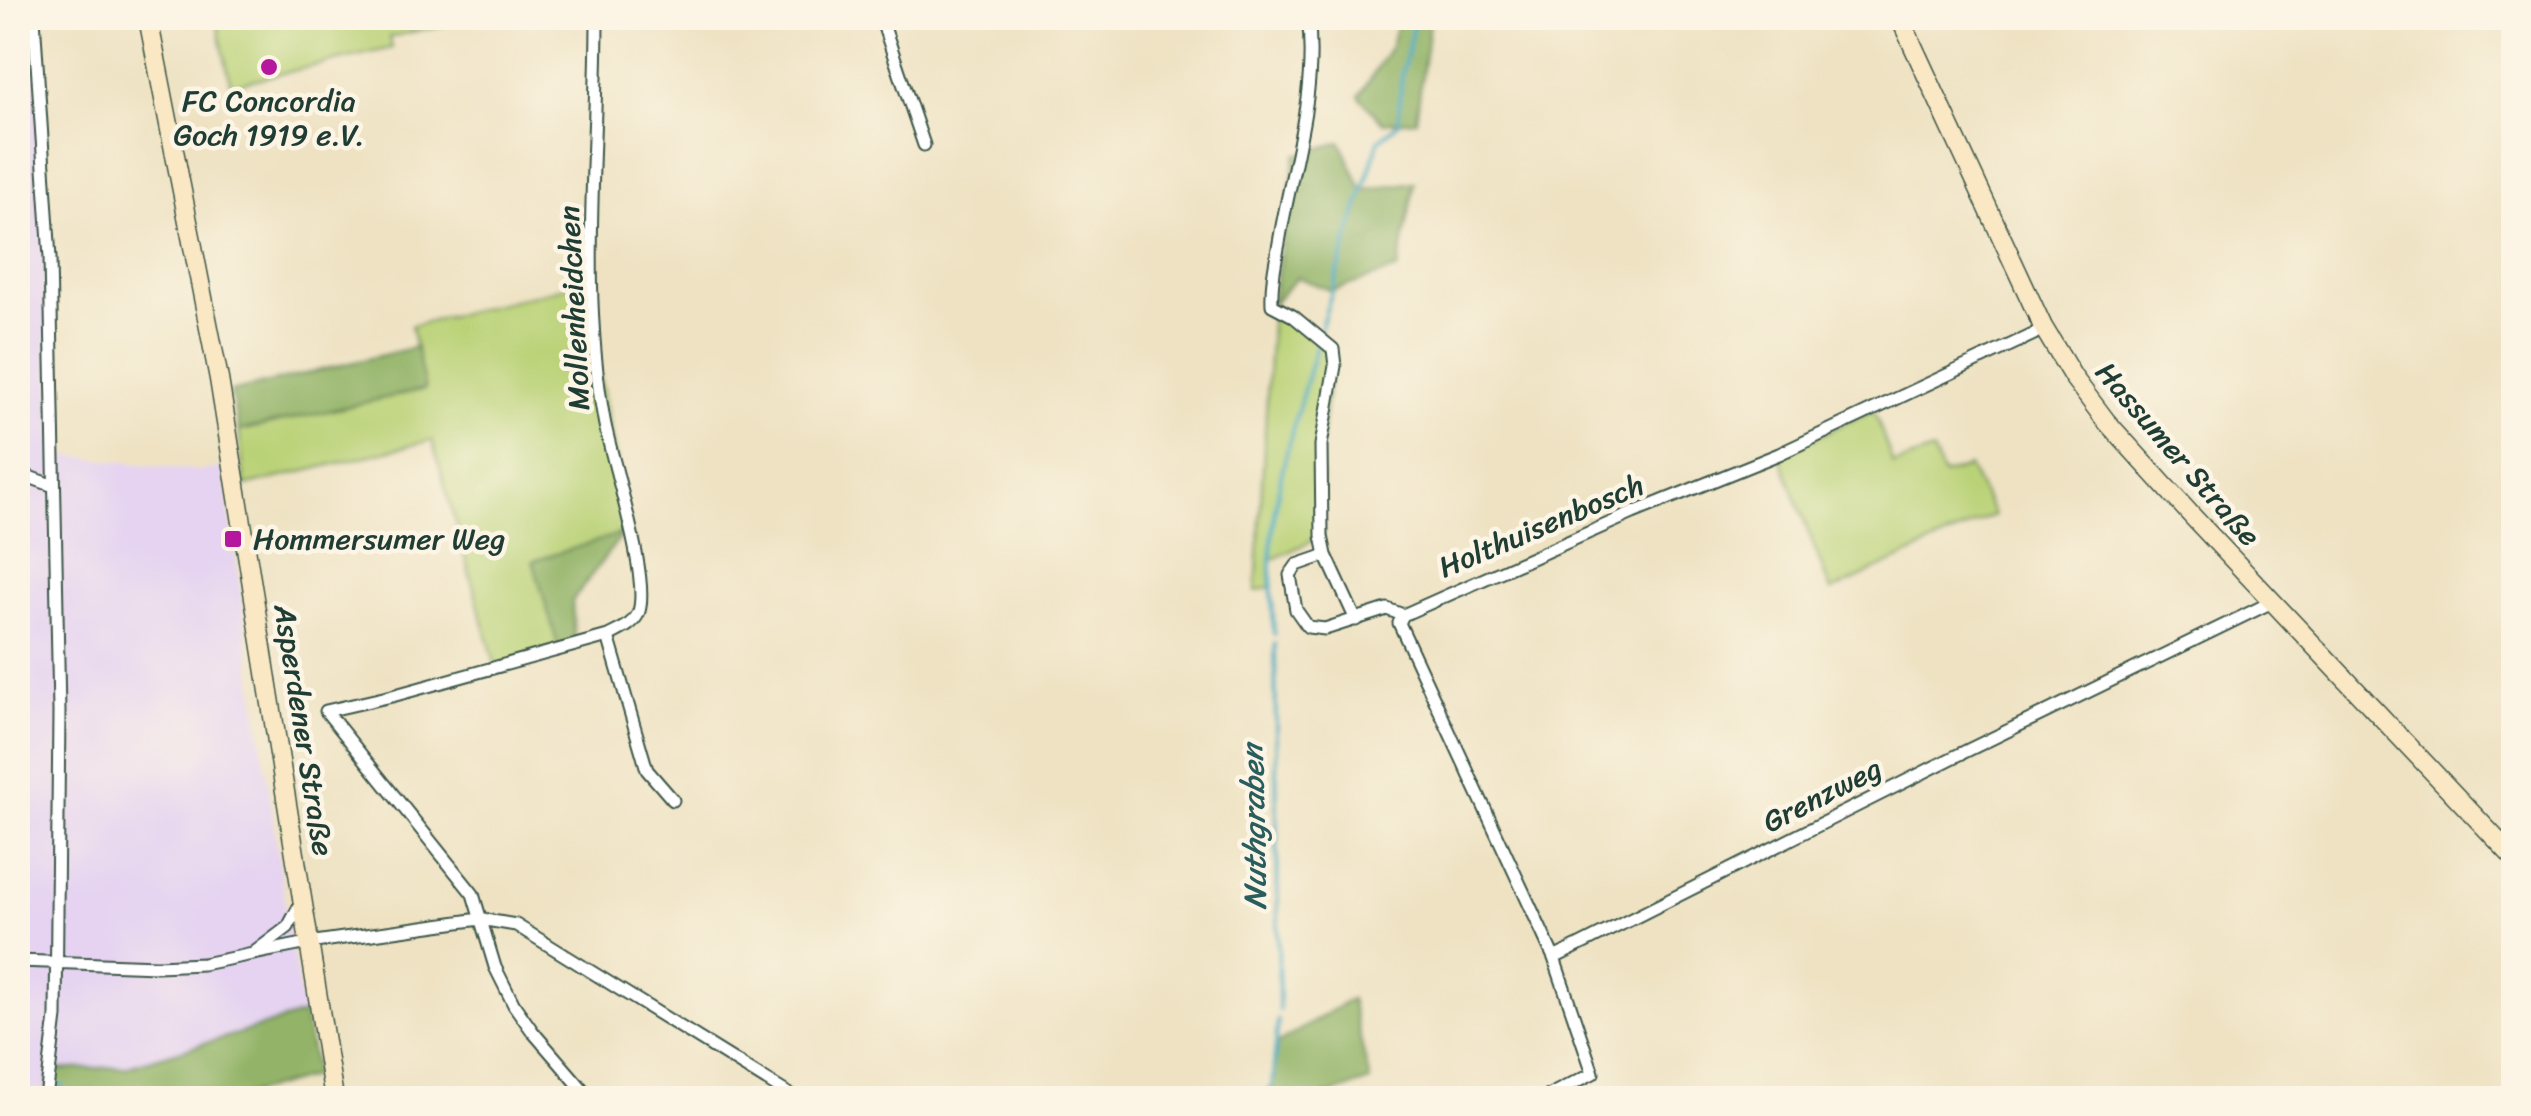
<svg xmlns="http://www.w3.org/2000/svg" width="2531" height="1116" viewBox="0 0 2531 1116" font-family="Sriracha,sans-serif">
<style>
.built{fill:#e5d3f1}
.green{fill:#bad277;stroke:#6c8856;stroke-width:2.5}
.forest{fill:#93b468;stroke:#59784e;stroke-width:2.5}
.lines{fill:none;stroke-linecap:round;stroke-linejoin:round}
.stream{stroke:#3fa8c0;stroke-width:4}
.street-casing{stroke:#3e5649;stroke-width:15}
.secondary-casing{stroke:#3e5649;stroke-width:21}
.street{stroke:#fff;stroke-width:11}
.secondary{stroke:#fae7c3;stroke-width:18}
.poi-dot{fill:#b5179e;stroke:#fcf5e5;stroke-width:4}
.labels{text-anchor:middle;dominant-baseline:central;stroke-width:9;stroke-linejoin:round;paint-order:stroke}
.poi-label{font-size:30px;fill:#1f3d34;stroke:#fcf5e5}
.street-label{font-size:30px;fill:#1f3d34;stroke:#fcf5e5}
.water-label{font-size:32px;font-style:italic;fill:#295d5e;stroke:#fcf5e5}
</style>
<rect width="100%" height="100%" fill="#fcf5e5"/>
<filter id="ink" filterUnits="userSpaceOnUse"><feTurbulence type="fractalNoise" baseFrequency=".01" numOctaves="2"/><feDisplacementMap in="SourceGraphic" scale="20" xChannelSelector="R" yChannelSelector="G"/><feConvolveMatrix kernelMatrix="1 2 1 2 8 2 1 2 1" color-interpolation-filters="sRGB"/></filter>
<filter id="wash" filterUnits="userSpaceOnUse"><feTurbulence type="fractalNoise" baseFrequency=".0048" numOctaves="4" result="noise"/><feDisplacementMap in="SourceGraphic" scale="40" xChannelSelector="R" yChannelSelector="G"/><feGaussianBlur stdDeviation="2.25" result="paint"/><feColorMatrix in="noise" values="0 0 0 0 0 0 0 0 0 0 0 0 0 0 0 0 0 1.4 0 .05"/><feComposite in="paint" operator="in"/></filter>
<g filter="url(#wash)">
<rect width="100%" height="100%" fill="#eee2c2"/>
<!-- built -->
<path class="built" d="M 18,18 L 34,18 L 54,454 L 198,471 L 223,468 L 291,947 L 304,1014 L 125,1067 L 51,1070 L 45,1098 L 18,1098 Z"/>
<!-- green -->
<path class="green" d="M 216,18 L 474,18 L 390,37 L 392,48 L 231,85 Z
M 592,280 L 596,356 L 628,524 L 623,533 L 534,561 L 559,649 L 496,667 L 432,440 L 245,486 L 239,431 L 424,389 L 411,326 Z
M 1272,305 L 1333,349 L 1321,445 L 1322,536 L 1271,560 L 1272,587 L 1256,591 Z
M 1874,410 L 1893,465 L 1932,451 L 1943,475 L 1969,467 L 1994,515 L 1831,591 L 1779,454 Z"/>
<!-- forest -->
<path class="forest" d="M 1398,18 L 1430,18 L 1416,120 L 1383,123 L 1359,96 L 1391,46 Z
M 1341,142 L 1362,190 L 1415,182 L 1398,269 L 1332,291 L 1297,277 L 1272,305 L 1296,155 Z
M 416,347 L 425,389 L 239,431 L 231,392 Z
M 623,533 L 572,601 L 575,645 L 559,649 L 533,561 Z
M 1351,999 L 1370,1081 C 1340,1090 1294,1112 1266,1092 L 1272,1086 L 1277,1044 Z
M 304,1014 L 316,1075 L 237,1098 L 46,1098 L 50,1070 L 125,1067 Z"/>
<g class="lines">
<!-- stream -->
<path class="stream" d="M 1320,330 L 1379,140 L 1398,124 L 1402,74 L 1415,18
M 1274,634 C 1273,610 1271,587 1271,563 C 1271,488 1298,412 1318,340
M 1275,644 L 1279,1010
M 62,1085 L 67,1098
M 1221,1098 L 1266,1092 L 1272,1086 L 1278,1020"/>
</g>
</g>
<g filter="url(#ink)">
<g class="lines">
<defs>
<path id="street" d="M 34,18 L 50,258 L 59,712 L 56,1017 L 46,1098
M 881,18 L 924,145
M 1308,18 C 1318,93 1291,168 1279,243 C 1275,264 1271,284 1272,305 L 1293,316 L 1333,349 L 1335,366 L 1321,445 L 1322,536 L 1326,555 L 1356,620
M 18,473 L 54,486
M 1326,555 L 1297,565 L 1290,575 L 1296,610 L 1308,627 L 1325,629 L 1387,609 L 1403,615
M 608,636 L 647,770 L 673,800
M 255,952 L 288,927 L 302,901
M 1554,958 L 1399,623 L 1403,615 L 1633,513 L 1779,454 L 2034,334 L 2043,327
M 18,961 L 157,966 L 203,964 L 308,943 L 480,919 L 516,925 L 795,1098
M 590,1098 L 533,1032 L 514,1005 L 495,967 L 473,894 L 326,711 L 392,696 L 608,636 C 619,630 632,626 638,614 C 652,582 611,460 604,420 C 580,288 597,151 597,18
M 1544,1098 L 1593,1073 L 1554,958 L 1956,756 L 2272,602"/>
<path id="secondary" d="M 148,18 L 219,379 L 334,1098
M 1900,18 L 2043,327 L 2073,377 L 2106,421 L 2193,517 L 2514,858"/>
</defs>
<!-- street casing -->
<use href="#street" class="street-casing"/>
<!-- secondary casing -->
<use href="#secondary" class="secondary-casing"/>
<!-- street -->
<use href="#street" class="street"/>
<!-- secondary -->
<use href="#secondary" class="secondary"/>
</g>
</g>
<!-- markers -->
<g class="poi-dot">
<circle cx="269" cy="67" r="10"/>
<rect x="223" y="529" width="20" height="20" rx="5"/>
</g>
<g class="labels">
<!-- poi labels -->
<g class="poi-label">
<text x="269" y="101">FC Concordia<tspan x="269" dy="34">Goch 1919 e.V.</tspan></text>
<text x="253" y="539" text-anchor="start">Hommersumer Weg</text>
</g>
<!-- street labels -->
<g class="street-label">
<text transform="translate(574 308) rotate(-93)">Mollenheidchen</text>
<text transform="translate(2178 454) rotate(49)">Hassumer Straße</text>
<text transform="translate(1541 526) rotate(-23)">Holthuisenbosch</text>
<text transform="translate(304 730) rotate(81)">Asperdener Straße</text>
<text transform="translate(1822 795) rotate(-27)">Grenzweg</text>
</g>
<!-- water labels -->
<g class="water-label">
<text transform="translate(1254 827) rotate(-91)">Nuthgraben</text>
</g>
</g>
<!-- margin -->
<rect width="2531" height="1116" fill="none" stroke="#fcf5e5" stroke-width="60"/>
</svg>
